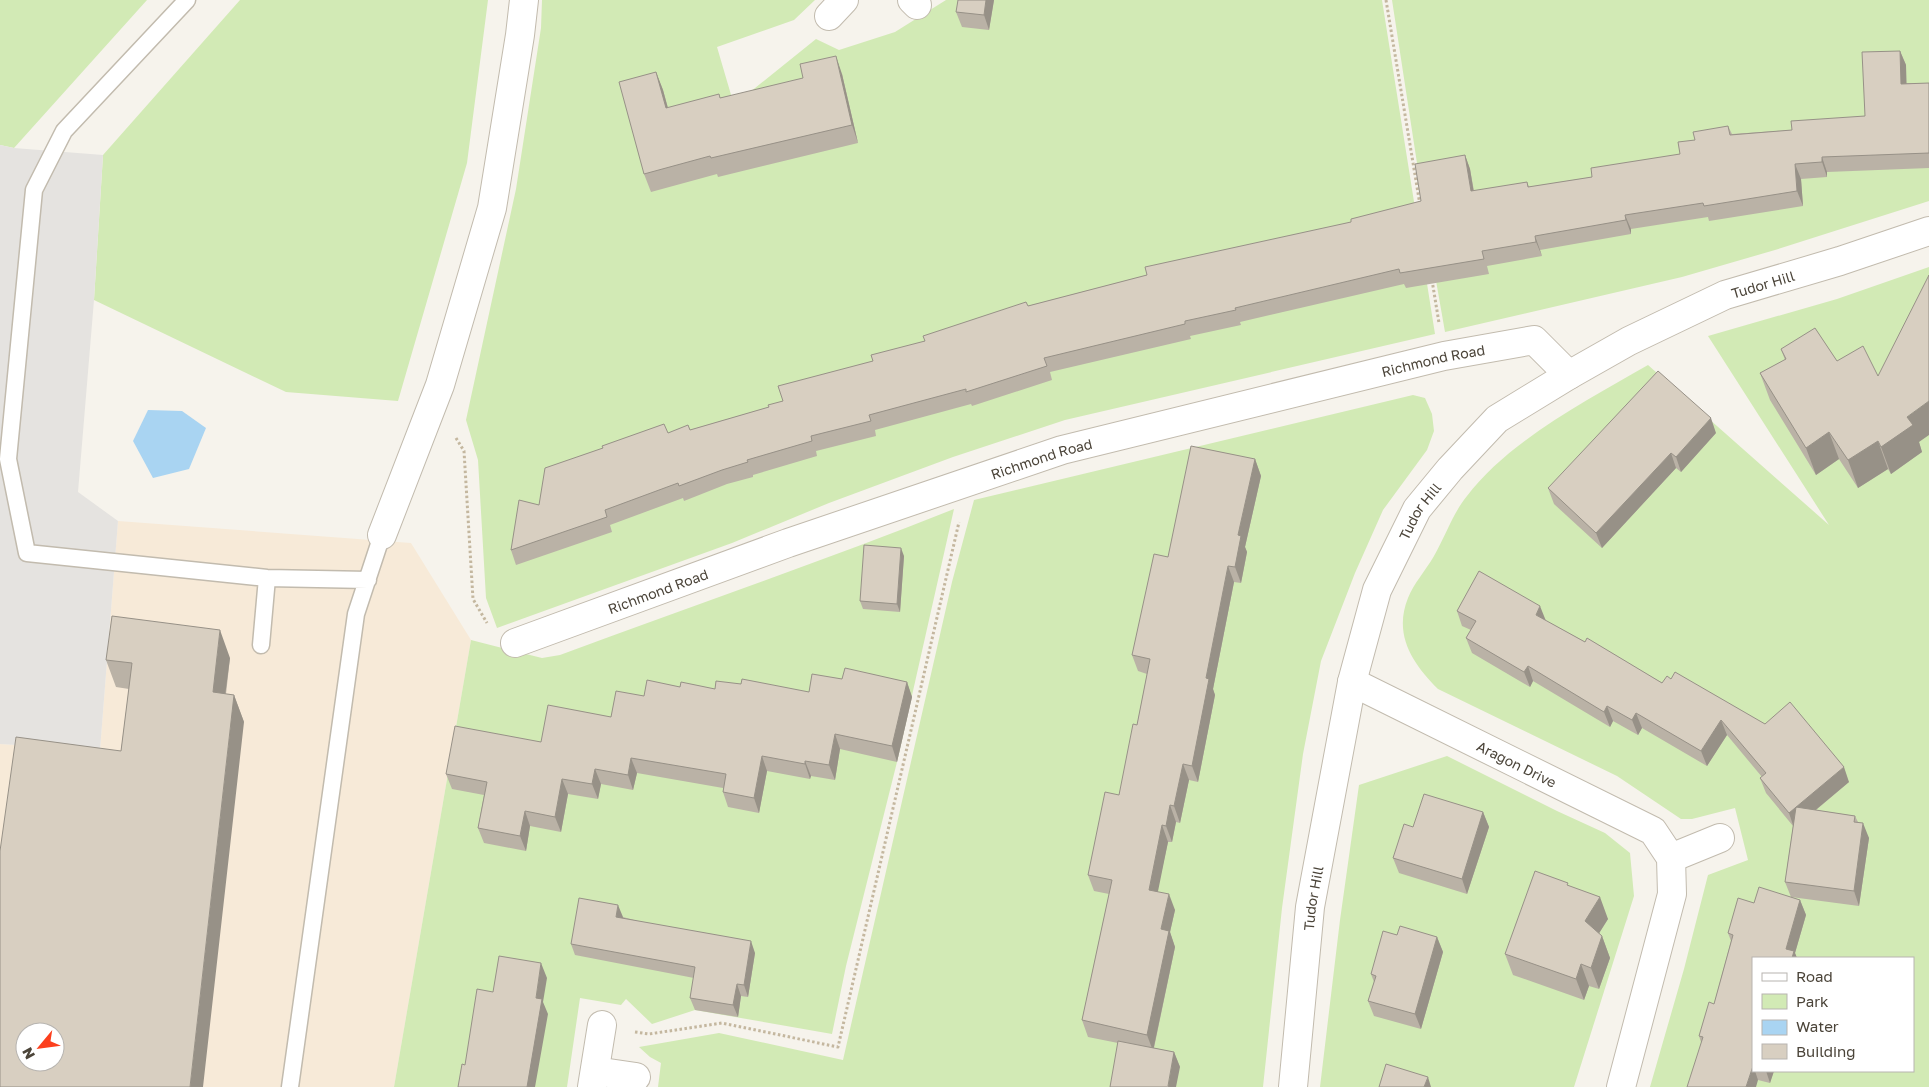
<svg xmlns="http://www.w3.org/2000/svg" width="1929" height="1087" viewBox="0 0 1929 1087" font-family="'Golos Text',sans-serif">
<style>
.commercial{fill:#f7ead8;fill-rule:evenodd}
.green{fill:#d2eab5;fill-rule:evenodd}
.parking{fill:#e5e3e0}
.water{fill:#a9d4f2}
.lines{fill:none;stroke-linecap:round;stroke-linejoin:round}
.lane-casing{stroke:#c2bbae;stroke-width:19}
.street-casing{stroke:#c2bbae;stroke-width:30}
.path{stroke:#c4b79f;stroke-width:3;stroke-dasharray:2.5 2.5;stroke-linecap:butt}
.lane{stroke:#fff;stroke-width:16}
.street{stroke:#fff;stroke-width:28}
.wall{fill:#bab2a6}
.shaded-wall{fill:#979187}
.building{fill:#d8cfc1;stroke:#979187;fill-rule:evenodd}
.labels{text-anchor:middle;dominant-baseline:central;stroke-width:4;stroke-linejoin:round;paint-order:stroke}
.street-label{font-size:14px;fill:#4b4439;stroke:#fff}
</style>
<rect width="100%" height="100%" fill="#f6f3ec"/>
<!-- commercial -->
<path class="commercial" d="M 118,521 L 411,543 L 471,640 L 394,1087 L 0,1087 L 0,744 L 100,750 ZM 25,1032 L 55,1032 L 55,1062 L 25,1062 Z"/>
<!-- green -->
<path class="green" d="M 0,0 L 147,0 L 14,148 L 0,145 Z
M 240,0 L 488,0 L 467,163 L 398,401 L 286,392 L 94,300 L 103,155 Z
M 542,0 L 815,0 L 794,20 L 717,47 L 734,105 L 816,39 L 839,50 L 895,32 L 946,0 L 1382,0 L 1435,334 L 1065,420 L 953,457 L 829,503 L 732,543 L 497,628 L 486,598 L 478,460 L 466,420 L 516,189 L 541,28 Z
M 1392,0 L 1929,0 L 1929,201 L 1775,250 L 1682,277 L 1445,332 L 1428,235 Z
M 1929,267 L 1929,1087 L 1650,1087 L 1684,969 L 1708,875 L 1748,860 L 1735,808 L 1692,819 L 1681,819 L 1617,776 L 1438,689 C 1413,664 1393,635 1408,598 C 1414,583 1426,570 1434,556 C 1445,537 1453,513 1467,496 C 1508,441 1589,399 1648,365 L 1829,525 L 1708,336 L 1837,299 ZM 1753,958 L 1913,958 L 1913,1071 L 1753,1071 Z
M 1413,395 L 1425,398 L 1432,414 L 1434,431 L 1427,450 L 1383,510 L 1355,573 L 1321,661 L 1303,754 L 1282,908 L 1263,1087 L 658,1087 L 661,1063 L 650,1057 L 639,1047 L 719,1033 L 843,1060 L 952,582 L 974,500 Z
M 954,509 L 897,762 L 846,966 L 832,1034 L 695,1010 L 652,1024 L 626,999 L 621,1005 L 580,998 L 567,1087 L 394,1087 L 471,640 L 542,658 L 560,655 C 691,606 824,561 954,509 Z
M 1447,756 L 1557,811 L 1605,833 L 1630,853 L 1634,896 L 1574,1087 L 1320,1087 L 1340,920 L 1359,785 Z"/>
<!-- parking -->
<path class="parking" d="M 0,145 L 14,148 L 103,155 L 94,300 L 78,492 L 118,521 L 100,750 L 0,744 Z"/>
<!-- water -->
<path class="water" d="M 148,410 L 182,411 L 206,428 L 189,469 L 153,478 L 133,441 Z"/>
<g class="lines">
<defs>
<path id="lane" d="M 187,0 L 64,131 L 34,190 L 8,459 L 27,553 L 267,578 L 368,580
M 261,645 L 267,578
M 290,1087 L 356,614 L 382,535"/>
<g id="street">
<path d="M 912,0 L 917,5"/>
<path d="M 829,16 L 844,0"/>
<path d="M 382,535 L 440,385 L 492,208 L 520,35 L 524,0"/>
<path id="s1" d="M 515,643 L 788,543 L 1062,450 L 1444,356 L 1534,340 L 1569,375"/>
<path id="s2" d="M 1352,682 L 1653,831 L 1671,858 L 1672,894 L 1621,1087"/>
<path d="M 1671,858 L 1720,838"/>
<path d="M 595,1071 L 636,1077"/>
<path d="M 592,1087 L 602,1025"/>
<path id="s3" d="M 1293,1087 L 1310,907 L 1352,682 L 1377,590 L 1417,509 L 1450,469 L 1497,419 L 1569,375 L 1629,341 L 1725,295 L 1840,261 L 1929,231"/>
</g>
</defs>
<!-- lane casing -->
<use href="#lane" class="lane-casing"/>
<!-- street casing -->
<use href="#street" class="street-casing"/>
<!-- path -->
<path class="path" d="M 1386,0 L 1420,205
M 1432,280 L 1439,323
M 456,438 L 464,451 L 473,599 L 487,623
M 635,1032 L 649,1034 L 722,1023 L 838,1047 L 959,522"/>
<!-- lane -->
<use href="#lane" class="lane"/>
<!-- street -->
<use href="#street" class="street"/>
</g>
<!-- wall -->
<path class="wall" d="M 994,0 L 989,30 L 962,27 L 956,12 Z
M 1900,51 L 1906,65 L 1906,83 L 1929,83 L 1929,168 L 1827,172 L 1827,177 L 1801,179 L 1803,206 L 1709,221 L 1708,217 L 1631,229 L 1631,234 L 1540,250 L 1542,256 L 1487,266 L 1489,274 L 1406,288 L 1404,284 L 1240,322 L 1241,325 L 1190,336 L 1191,339 L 1050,372 L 1052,380 L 972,406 L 971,404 L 875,430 L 876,436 L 816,451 L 817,456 L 753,475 L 753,477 L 727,484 L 684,501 L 683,498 L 610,525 L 612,532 L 516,565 L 511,550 L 539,505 L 668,433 L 690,430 L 769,407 L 873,361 L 925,341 L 1028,306 L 1351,222 L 1421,201 L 1465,155 L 1470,169 L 1474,191 L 1527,182 L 1529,187 L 1592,177 L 1680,154 L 1695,140 L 1728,126 L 1732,134 L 1792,130 L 1865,116 Z
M 656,72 L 663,90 L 668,108 L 842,74 L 858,143 L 718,177 L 717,174 L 651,192 L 644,174 Z
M 1781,349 L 1837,361 L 1878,376 L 1919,442 L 1922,452 L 1891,474 L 1888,469 L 1858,488 L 1839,459 L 1816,475 L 1770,400 L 1760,373 L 1785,360 Z
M 1716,433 L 1681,472 L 1676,468 L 1602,548 L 1554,504 L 1548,488 Z
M 1255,459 L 1261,476 L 1245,547 L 1247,552 L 1241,583 L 1234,582 L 1213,689 L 1215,695 L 1198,782 L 1189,780 L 1180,823 L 1176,822 L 1172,842 L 1168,842 L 1157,892 L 1175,910 L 1170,932 L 1175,947 L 1154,1048 L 1174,1052 L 1180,1067 L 1118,1043 L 1088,1037 L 1082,1020 L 1109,894 L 1094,891 L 1088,875 L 1119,795 L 1137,725 L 1147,674 L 1138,671 L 1132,655 L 1168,557 Z
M 904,556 L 900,612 L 863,609 L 860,601 Z
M 1457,611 L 1546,621 L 1849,782 L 1816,810 L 1855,816 L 1858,822 L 1869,838 L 1859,906 L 1791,897 L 1800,900 L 1806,915 L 1795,953 L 1797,958 L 1753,958 L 1753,1071 L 1774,1071 L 1770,1083 L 1758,1080 L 1701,1042 L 1699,1036 L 1714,1004 L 1731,941 L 1728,933 L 1754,903 L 1791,897 L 1785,882 L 1793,826 L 1766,793 L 1760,778 L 1762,777 L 1727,735 L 1707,766 L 1642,728 L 1638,735 L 1613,721 L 1610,727 L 1533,681 L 1530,687 L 1472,653 L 1466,638 L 1471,630 L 1462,626 Z
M 230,658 L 226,694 L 234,695 L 244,722 L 121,751 L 129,689 L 116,687 L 106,660 Z
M 842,679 L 907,682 L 912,697 L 897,762 L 840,749 L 835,780 L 811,776 L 810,779 L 767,771 L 759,813 L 728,807 L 723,792 L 723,788 L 637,773 L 633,790 L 601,784 L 598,799 L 568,794 L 561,832 L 530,826 L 526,851 L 484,843 L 478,828 L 484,795 L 452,789 L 446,774 L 541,742 L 611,717 L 644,696 L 680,687 L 715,689 L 741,684 L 809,692 Z
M 1483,812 L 1489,827 L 1467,894 L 1399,873 L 1393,858 L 1413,827 Z
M 1569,886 L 1608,919 L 1599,933 L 1602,936 L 1610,958 L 1599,989 L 1589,986 L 1584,1000 L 1513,975 L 1505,954 Z
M 623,917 L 755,953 L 748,997 L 741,996 L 738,1017 L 695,1010 L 690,998 L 694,978 L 575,955 L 571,944 Z
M 1397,935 L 1437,937 L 1443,952 L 1421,1029 L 1374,1016 L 1368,1001 L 1374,982 L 1371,974 Z"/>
<!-- shaded-wall -->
<path class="shaded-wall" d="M 986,0 L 994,0 L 989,30 L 984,15 Z
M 1900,51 L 1906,65 L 1907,98 L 1901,84 Z
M 836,56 L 842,74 L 858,143 L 852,125 Z
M 656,72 L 663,90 L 673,127 L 666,108 Z
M 1465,155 L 1470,169 L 1476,206 L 1471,191 Z
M 1822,157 L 1827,172 L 1827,177 L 1822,162 Z
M 1795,164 L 1801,179 L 1803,206 L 1797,191 Z
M 1625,215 L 1631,229 L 1631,234 L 1626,220 Z
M 1535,236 L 1540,250 L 1542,256 L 1536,242 Z
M 1929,401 L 1929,435 L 1919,442 L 1922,452 L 1891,474 L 1881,447 L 1907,417 Z
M 1711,418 L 1716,433 L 1681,472 L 1676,457 Z
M 1829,432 L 1839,459 L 1816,475 L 1806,448 Z
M 1878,441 L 1888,469 L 1858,488 L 1848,460 Z
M 1671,453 L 1676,468 L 1602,548 L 1596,533 Z
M 1255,459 L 1261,476 L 1245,547 L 1247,552 L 1241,583 L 1235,567 L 1238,535 Z
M 901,548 L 904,556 L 900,612 L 897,604 Z
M 1228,566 L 1234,582 L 1213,689 L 1215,695 L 1198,782 L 1192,766 L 1206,678 Z
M 1540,606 L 1546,621 L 1536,615 Z
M 220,630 L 230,658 L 222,719 L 213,692 Z
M 1528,666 L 1533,681 L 1530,687 L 1524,672 Z
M 907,682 L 912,697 L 897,762 L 892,746 Z
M 234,695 L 244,722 L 203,1087 L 190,1087 Z
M 1607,706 L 1613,721 L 1610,727 L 1604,712 Z
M 1636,713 L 1642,728 L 1638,735 L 1632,720 Z
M 1721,720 L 1727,735 L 1707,766 L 1701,751 Z
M 835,734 L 840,749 L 835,780 L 829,765 Z
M 762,756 L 767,771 L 759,813 L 754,798 Z
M 631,758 L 637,773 L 633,790 L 628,775 Z
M 805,761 L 811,776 L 810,779 L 805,764 Z
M 1183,764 L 1189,780 L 1180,823 L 1174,806 Z
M 1844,767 L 1849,782 L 1794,828 L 1789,813 Z
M 595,769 L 601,784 L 598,799 L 592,784 Z
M 562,779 L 568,794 L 561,832 L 555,817 Z
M 1170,805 L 1176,822 L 1172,842 L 1166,826 Z
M 525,811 L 530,826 L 526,851 L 520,836 Z
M 1483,812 L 1489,827 L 1467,894 L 1462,879 Z
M 1863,823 L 1869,838 L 1859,906 L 1854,891 Z
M 1162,825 L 1168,842 L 1155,906 L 1149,890 Z
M 1169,894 L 1175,910 L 1170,932 L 1175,947 L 1153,1051 L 1147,1035 L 1161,929 Z
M 1600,897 L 1608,919 L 1593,943 L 1585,921 Z
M 1800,900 L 1806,915 L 1795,953 L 1797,958 L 1790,958 L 1786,949 Z
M 618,905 L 623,917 L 621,928 L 616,917 Z
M 1602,936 L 1610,958 L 1599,989 L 1591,968 Z
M 1437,937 L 1443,952 L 1421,1029 L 1415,1014 Z
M 751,941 L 755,953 L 748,997 L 744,985 Z
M 541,963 L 547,978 L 543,1002 L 548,1014 L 535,1087 L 527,1087 L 536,998 Z
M 1581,964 L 1589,986 L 1584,1000 L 1576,979 Z
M 737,984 L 741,996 L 738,1017 L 733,1005 Z
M 1174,1052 L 1180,1067 L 1176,1087 L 1168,1087 Z
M 1753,1066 L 1753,1071 L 1755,1071 L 1758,1080 L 1756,1087 L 1746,1087 Z
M 1766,1071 L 1774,1071 L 1770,1083 Z
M 1428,1077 L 1431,1087 L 1424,1087 Z"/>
<!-- building -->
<path class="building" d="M 958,0 L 986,0 L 984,15 L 956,12 Z
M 1900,51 L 1901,84 L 1929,83 L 1929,153 L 1822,157 L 1822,162 L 1795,164 L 1797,191 L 1704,206 L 1703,203 L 1625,215 L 1626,220 L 1535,236 L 1536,242 L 1482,251 L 1484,259 L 1400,273 L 1399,269 L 1235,308 L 1236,310 L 1185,321 L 1185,324 L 1044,358 L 1047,366 L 966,392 L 966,389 L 869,415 L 871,421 L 811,436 L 812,441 L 747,460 L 748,462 L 722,470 L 679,486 L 678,483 L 605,510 L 607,517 L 511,550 L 519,500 L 539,505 L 545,468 L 603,448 L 602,446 L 664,424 L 668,433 L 688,425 L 690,430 L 769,407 L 768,405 L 783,401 L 778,386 L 873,361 L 871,355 L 925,341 L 923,336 L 1026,302 L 1028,306 L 1147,275 L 1145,267 L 1351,222 L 1351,219 L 1421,201 L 1415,164 L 1465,155 L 1471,191 L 1527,182 L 1528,187 L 1592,177 L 1591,168 L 1680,154 L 1678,142 L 1695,140 L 1693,132 L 1728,126 L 1730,135 L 1792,130 L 1791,121 L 1865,116 L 1862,52 Z
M 836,56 L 852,125 L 711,158 L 710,156 L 644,174 L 619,82 L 656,72 L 666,108 L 719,94 L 720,98 L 803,78 L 800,64 Z
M 1929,275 L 1929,401 L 1907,417 L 1913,425 L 1881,447 L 1878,441 L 1848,460 L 1829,432 L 1806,448 L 1760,373 L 1786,359 L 1781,349 L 1815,328 L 1837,361 L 1863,346 L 1878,376 Z
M 1658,371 L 1711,418 L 1676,457 L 1671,453 L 1596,533 L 1548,488 Z
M 1191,446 L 1255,459 L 1238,535 L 1241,536 L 1235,567 L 1228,566 L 1206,678 L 1209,679 L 1192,766 L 1183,764 L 1174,806 L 1170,805 L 1166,826 L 1162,825 L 1149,890 L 1169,894 L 1161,929 L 1169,931 L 1147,1035 L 1082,1020 L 1112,880 L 1088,875 L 1105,792 L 1119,795 L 1133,724 L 1137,725 L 1150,659 L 1132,655 L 1154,554 L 1168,557 Z
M 864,545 L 901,548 L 897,604 L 860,601 Z
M 1479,571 L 1540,606 L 1536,615 L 1585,642 L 1587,638 L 1662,683 L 1667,676 L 1671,679 L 1675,672 L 1765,724 L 1790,702 L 1844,767 L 1789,813 L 1760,778 L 1766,773 L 1721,720 L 1701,751 L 1636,713 L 1632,720 L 1607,706 L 1604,712 L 1528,666 L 1524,672 L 1466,638 L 1476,621 L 1457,611 Z
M 112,616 L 220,630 L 213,692 L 234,695 L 190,1087 L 0,1087 L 0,851 L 16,737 L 121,751 L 132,663 L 106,660 ZM 25,1032 L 55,1032 L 55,1062 L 25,1062 Z
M 845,668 L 907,682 L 892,746 L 835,734 L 829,765 L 805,761 L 805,764 L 762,756 L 754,798 L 723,792 L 726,774 L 631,758 L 628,775 L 595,769 L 592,784 L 562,779 L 555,817 L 525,811 L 520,836 L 478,828 L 487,782 L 446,774 L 455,726 L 541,742 L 548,705 L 611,717 L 616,691 L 644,696 L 647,680 L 680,687 L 681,682 L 715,689 L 716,681 L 741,684 L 742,679 L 809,692 L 812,674 L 842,679 Z
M 1424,794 L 1483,812 L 1462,879 L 1393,858 L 1404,824 L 1413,827 Z
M 1796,807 L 1855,816 L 1854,822 L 1863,823 L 1854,891 L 1785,882 Z
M 1535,871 L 1568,883 L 1567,885 L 1600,897 L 1585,921 L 1602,936 L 1591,968 L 1581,964 L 1576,979 L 1505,954 Z
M 1759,887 L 1800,900 L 1786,949 L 1794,951 L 1792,958 L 1753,958 L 1753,1066 L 1746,1087 L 1687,1087 L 1703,1037 L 1699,1036 L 1709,1002 L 1714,1004 L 1733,935 L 1728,933 L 1738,898 L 1754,903 Z
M 579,898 L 618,905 L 616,917 L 751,941 L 744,985 L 737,984 L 733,1005 L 690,998 L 695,967 L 571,944 Z
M 1400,926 L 1437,937 L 1415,1014 L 1368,1001 L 1376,976 L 1371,974 L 1383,931 L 1397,935 Z
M 499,956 L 541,963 L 536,998 L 542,999 L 527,1087 L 458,1087 L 462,1064 L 465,1065 L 477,989 L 493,992 Z
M 1118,1041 L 1174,1052 L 1168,1086 L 1170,1087 L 1110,1087 Z
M 1386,1064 L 1428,1077 L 1424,1087 L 1379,1087 Z"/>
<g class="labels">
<!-- street labels -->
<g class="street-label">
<text stroke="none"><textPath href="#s3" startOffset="1015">Tudor Hill</textPath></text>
<text stroke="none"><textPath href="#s1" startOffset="962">Richmond Road</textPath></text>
<text stroke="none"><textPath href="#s1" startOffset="558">Richmond Road</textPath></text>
<text stroke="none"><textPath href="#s3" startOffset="595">Tudor Hill</textPath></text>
<text stroke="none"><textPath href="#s1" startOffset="152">Richmond Road</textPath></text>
<text stroke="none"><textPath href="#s2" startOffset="184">Aragon Drive</textPath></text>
<text stroke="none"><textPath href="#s3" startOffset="190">Tudor Hill</textPath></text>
</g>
</g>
<!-- legend -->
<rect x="1752" y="957" width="162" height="115" fill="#ffffff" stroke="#b7b4b0"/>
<rect x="1762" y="973" width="25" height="8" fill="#ffffff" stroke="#b7b4b0"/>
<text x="1796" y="982" font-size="15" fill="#4b4439">Road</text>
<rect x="1762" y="994" width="25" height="15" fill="#d2eab5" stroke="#b7b4b0"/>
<text x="1796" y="1007" font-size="15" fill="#4b4439">Park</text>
<rect x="1762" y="1020" width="25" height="15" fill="#a9d4f2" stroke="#b7b4b0"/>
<text x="1796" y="1032" font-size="15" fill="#4b4439">Water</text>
<rect x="1762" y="1044" width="25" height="15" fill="#d8cfc1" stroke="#b7b4b0"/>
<text x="1796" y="1057" font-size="15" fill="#4b4439">Building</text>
<!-- north arrow -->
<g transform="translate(40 1047) rotate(241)"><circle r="24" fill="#ffffff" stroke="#b7b4b0"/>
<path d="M0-4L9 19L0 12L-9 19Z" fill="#fc3f1d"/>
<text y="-8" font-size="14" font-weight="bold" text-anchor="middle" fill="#4b4439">N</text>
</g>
</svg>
